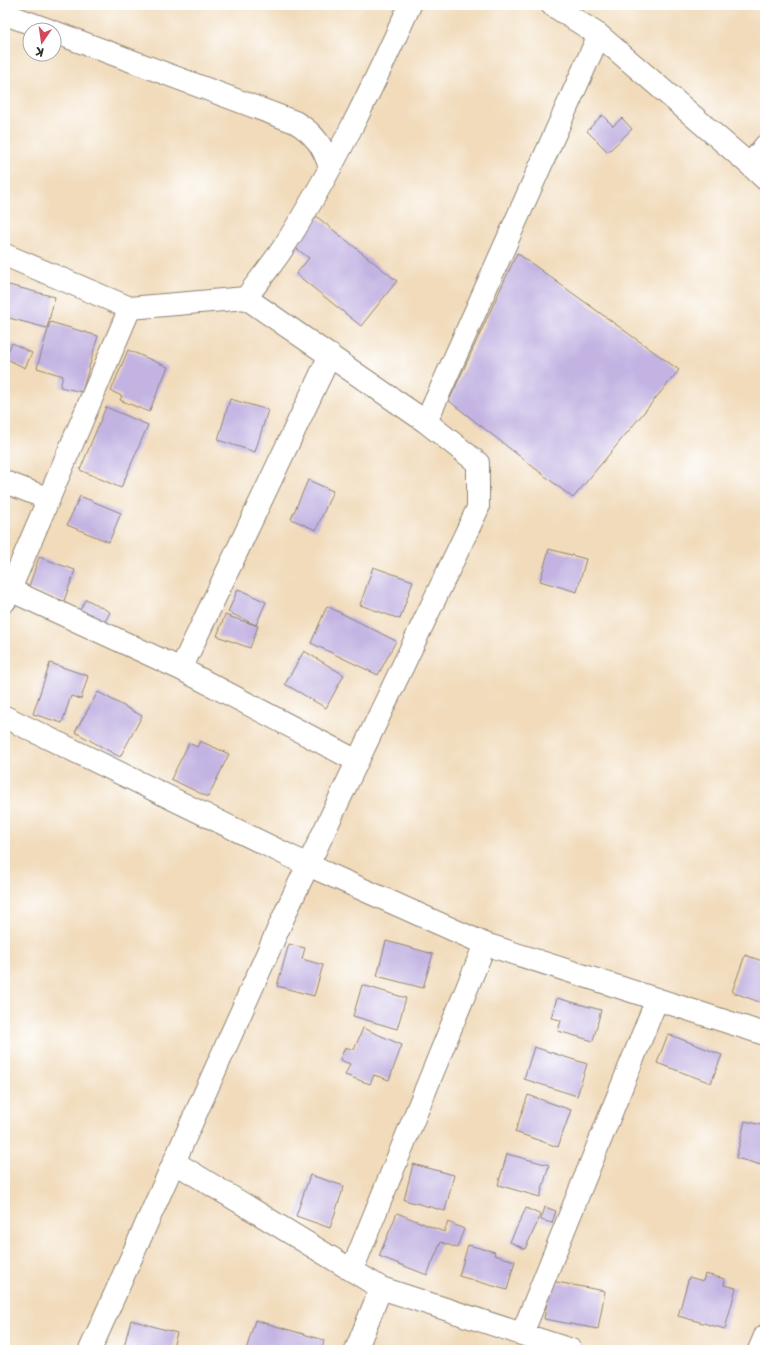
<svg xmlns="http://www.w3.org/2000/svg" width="770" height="1355" viewBox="0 0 770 1355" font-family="'Playpen Sans',sans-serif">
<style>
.building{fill:#c2b3e2}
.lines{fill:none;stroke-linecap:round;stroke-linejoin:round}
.minor-casing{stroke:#8e8373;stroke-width:24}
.minor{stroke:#fff;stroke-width:22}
</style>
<rect width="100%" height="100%" fill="#fff"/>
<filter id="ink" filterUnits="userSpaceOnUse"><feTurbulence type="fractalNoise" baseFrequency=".025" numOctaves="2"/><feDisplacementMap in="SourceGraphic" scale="8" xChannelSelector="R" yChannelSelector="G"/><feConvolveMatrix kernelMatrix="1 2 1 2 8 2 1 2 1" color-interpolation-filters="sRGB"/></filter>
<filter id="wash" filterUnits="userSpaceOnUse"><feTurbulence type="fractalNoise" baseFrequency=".012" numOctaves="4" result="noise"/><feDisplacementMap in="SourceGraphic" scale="16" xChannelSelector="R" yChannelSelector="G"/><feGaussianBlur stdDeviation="0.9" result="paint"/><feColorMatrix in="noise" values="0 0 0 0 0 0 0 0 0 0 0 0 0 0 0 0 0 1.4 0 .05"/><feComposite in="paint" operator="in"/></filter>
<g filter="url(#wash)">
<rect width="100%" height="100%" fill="#f1dbbb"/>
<g id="blocks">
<!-- building -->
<path class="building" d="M 602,115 L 613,126 L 622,118 L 632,129 L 608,152 L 587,131 Z
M 316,216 L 397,281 L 361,326 L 296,274 L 309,258 L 292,245 Z
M 517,253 L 679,370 L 573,498 L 449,401 Z
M 5,284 L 55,297 L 47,328 L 5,317 Z
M 50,322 L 98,336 L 82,392 L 60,387 L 63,376 L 37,368 Z
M 12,343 L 32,353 L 25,368 L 5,358 Z
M 128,350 L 168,367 L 149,412 L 120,400 L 122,396 L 111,391 Z
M 230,399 L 268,410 L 255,452 L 218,440 Z
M 106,407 L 148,425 L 121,488 L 80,470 Z
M 308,480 L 333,491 L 316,530 L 291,519 Z
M 80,496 L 121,513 L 109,542 L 67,525 Z
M 549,549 L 586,559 L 577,592 L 540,581 Z
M 39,557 L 75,570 L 64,601 L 28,589 Z
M 373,567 L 413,581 L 400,619 L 360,605 Z
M 238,589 L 266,602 L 256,625 L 228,612 Z
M 86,599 L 110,612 L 102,628 L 77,615 Z
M 327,606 L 396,641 L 378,675 L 311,643 Z
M 225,615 L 258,626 L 250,648 L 217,636 Z
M 304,651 L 344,675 L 326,708 L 285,684 Z
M 50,663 L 88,676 L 81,699 L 71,696 L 62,723 L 33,714 Z
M 98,692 L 142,716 L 120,757 L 75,732 Z
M 200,741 L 229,754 L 208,797 L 171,779 L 189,743 L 197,747 Z
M 386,941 L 433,954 L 423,988 L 377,976 Z
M 289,944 L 305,948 L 302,959 L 323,965 L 314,996 L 277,986 Z
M 745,955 L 765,962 L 765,995 L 762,1003 L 732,992 Z
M 362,985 L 406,998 L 397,1029 L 353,1016 Z
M 557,998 L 601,1010 L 593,1041 L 558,1031 L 561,1020 L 551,1018 Z
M 363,1028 L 402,1045 L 389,1080 L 374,1075 L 370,1084 L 345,1075 L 350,1064 L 340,1060 L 345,1047 L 354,1050 Z
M 668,1034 L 722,1055 L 711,1083 L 657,1063 Z
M 534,1047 L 587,1064 L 577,1096 L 524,1079 Z
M 528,1095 L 571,1110 L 558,1147 L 515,1132 Z
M 745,1121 L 765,1126 L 765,1166 L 736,1158 Z
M 507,1154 L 549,1165 L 540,1197 L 498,1185 Z
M 413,1164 L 454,1175 L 445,1211 L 404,1200 Z
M 310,1175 L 344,1186 L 330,1228 L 296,1216 Z
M 545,1207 L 556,1211 L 552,1223 L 541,1220 Z
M 526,1208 L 541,1215 L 525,1249 L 510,1242 Z
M 397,1213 L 444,1232 L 448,1222 L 464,1229 L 457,1248 L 441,1242 L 427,1275 L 379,1256 Z
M 468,1245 L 495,1252 L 494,1255 L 515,1261 L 507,1290 L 459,1276 Z
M 705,1274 L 725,1279 L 724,1285 L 736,1288 L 725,1329 L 678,1316 L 689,1277 L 703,1281 Z
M 551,1281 L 605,1291 L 598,1329 L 544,1319 Z
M 131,1320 L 177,1333 L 172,1350 L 123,1350 Z
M 255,1320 L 324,1340 L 322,1350 L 246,1350 Z"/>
</g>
</g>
<g filter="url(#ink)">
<use href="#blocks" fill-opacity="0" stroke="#8e8373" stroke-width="1"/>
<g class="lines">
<defs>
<path id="minor" d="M 552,5 L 599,35 L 750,165
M 5,14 L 49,30
M 54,32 L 295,122 C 314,133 324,147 330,168
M 765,146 L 750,165 L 765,179
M 5,255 L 130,308 L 246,298 L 426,422 L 478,463 L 478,508 L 289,905 L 90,1350
M 246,298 C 258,281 272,265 283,248 C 332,172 372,88 410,5
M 426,422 L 599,35
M 5,482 L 49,499
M 10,590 L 181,669 L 357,761
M 5,601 L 130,308
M 181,669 L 330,355
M 5,717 L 308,865 L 485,944 L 765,1034
M 174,1162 L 381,1288 L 571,1350
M 352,1270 L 485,944
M 522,1334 L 657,999
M 356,1350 L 381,1288
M 759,1350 L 765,1336"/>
</defs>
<!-- minor casing -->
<use href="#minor" class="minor-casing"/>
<!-- minor -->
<use href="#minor" class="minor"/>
</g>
</g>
<!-- margin -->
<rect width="770" height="1355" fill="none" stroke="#fff" stroke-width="20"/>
<!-- north arrow -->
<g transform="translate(42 42) rotate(193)"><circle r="19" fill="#ffffff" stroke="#aaaaaa"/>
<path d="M0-3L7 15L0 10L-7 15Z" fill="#d1495b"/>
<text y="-6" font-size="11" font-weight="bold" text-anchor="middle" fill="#2b2b2b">K</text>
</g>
</svg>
